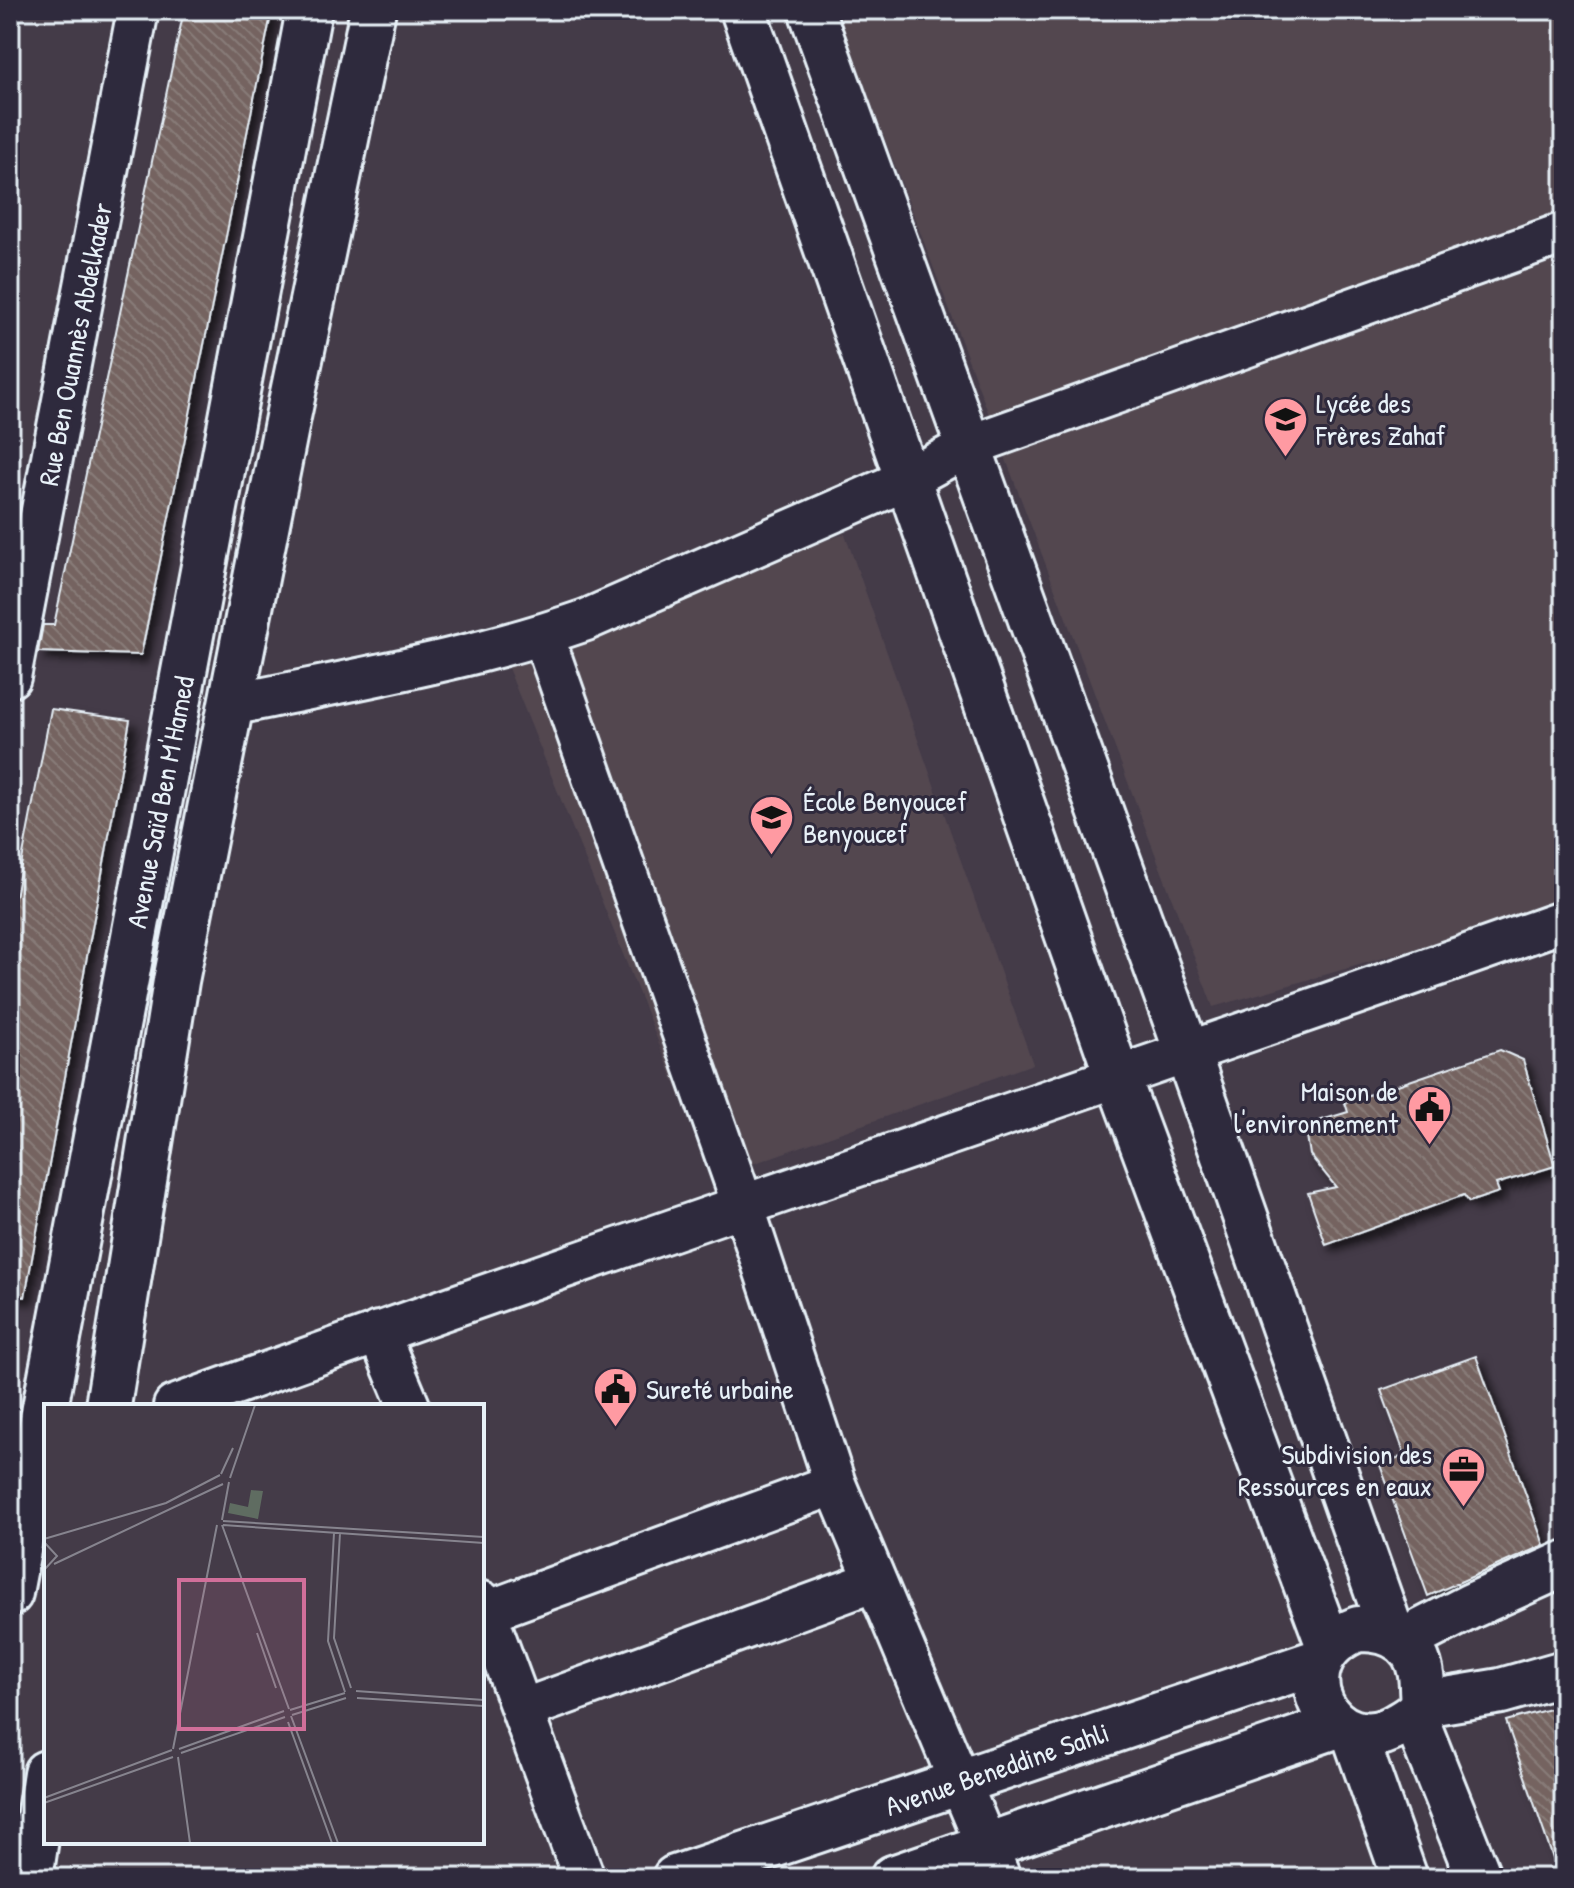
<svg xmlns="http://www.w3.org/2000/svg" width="1574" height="1888" viewBox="0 0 1574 1888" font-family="'Patrick Hand',sans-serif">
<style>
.built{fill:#524750}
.building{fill:url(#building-back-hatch);stroke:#e8f1f8;stroke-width:2;filter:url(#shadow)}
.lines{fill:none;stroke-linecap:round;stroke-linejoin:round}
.street-casing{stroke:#e8f1f8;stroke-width:46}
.secondary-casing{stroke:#e8f1f8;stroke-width:50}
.primary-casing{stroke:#e8f1f8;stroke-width:50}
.street{stroke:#2f2a3d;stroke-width:40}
.secondary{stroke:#2f2a3d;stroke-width:44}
.primary{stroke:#2f2a3d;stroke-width:44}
.labels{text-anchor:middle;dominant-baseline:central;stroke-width:6;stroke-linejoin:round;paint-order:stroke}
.street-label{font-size:28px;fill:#e8f1f8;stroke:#2f2a3d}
.poi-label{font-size:28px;fill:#e8f1f8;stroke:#2f2a3d;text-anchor:start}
.inset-road{fill:none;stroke:#86848e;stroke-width:2}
.view{fill:#d16f9a;fill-opacity:0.15;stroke:#d16f9a;stroke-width:4}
.inset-edge{fill:none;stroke:#e8f1f8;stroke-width:4}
</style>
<defs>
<pattern id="building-back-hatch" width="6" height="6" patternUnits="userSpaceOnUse" patternTransform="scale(2)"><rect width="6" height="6" fill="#746461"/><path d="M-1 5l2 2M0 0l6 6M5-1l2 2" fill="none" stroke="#887b78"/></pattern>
<filter id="shadow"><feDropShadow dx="7" dy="7" stdDeviation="4" flood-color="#0009"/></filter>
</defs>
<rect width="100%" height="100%" fill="#443b48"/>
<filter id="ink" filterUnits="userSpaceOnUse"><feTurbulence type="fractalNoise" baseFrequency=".0125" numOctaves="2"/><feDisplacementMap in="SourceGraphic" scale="16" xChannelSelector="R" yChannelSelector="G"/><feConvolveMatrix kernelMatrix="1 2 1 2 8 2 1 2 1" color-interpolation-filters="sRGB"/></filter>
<g filter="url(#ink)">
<!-- built -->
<path class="built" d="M 836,10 L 1564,10 L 1564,906 L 1213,1007 Z
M 845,534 L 1033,1064 L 713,1178 L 500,648 Z"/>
<!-- building -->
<path class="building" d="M 184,10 L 272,10 L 141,655 L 38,652 L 43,625 L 54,625 Z
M 51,709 L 130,720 L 25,1297 L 10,1295 L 10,923 Z
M 1500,1050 L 1523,1060 L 1555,1166 L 1496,1184 L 1499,1192 L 1469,1202 L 1464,1195 L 1326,1245 L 1308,1193 L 1336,1187 L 1310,1155 L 1307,1136 L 1318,1121 L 1348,1112 L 1345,1103 Z
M 1476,1356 L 1544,1545 L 1428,1596 L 1380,1465 L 1405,1455 L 1381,1390 Z
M 1564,1705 L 1564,1875 L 1559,1876 L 1506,1721 Z"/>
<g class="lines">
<defs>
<path id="street" d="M 543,635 L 743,1205 L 835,1484 L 1000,1878
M 10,677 L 138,10
M 231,705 C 350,680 471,660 586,620 L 908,479 L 968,446 L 1564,233
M 378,1332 L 409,1406
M 174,1406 C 635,1239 1101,1085 1564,921
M 482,1602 L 584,1878
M 486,1612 L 835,1484
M 522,1710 L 875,1581"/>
<path id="secondary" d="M 1403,1641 L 1471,1606 L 1564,1564
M 1422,1704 L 1501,1691 L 1564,1673
M 675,1878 L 1320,1661
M 893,1878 L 1338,1725"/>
<path id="primary" d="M 743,10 L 1118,1078 L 1329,1646
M 811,10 L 1188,1054 L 1392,1634
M 108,1406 L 176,981 L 288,417 L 373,10
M 10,1593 L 309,10
M 1358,1629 C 1396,1628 1421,1646 1422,1686 C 1422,1694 1424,1702 1419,1709 C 1414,1716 1407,1720 1400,1724 C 1332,1768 1274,1661 1358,1629 Z
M 1414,1715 L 1479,1878
M 1354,1733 L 1405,1878
M 30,1878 L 46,1773"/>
</defs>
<!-- street casing -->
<use href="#street" class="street-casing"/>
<!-- secondary casing -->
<use href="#secondary" class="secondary-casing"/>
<!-- primary casing -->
<use href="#primary" class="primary-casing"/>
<!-- street -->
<use href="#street" class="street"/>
<!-- secondary -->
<use href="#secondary" class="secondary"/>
<!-- primary -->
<use href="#primary" class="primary"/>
</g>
</g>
<!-- icons -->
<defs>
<symbol id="school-pin" viewBox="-11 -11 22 30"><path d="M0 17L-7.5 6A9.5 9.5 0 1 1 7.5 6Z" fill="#ff9aa2" stroke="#2f2a3d"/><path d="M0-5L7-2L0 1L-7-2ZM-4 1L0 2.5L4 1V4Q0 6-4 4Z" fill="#111"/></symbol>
<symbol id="civic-pin" viewBox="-11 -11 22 30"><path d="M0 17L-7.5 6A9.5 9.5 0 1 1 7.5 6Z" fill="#ff9aa2" stroke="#2f2a3d"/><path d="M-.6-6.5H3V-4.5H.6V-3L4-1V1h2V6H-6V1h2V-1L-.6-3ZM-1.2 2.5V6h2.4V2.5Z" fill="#111"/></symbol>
<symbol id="office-pin" viewBox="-11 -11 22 30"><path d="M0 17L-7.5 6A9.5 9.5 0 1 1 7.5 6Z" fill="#ff9aa2" stroke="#2f2a3d"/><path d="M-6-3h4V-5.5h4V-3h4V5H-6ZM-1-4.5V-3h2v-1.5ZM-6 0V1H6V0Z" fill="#111"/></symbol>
</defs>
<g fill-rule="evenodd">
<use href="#school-pin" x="1260" y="394" width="51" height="69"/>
<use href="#school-pin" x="746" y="792" width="51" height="69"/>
<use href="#civic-pin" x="1404" y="1082" width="51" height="69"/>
<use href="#civic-pin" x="590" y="1364" width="51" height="69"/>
<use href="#office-pin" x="1438" y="1444" width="51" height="69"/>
</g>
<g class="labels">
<!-- street labels -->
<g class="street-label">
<text transform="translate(75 344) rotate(-79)">Rue Ben Ouannès Abdelkader</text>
<text transform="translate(160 802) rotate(-79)">Avenue Saïd Ben M'Hamed</text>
<text transform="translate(997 1769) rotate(-19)">Avenue Beneddine Sahli</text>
</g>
<!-- poi labels -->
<g class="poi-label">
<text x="1316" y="403">Lycée des<tspan x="1316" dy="32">Frères Zahaf</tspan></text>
<text x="803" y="801">École Benyoucef<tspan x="803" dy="32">Benyoucef</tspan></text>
<text x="1398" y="1091" text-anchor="end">Maison de<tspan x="1398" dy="32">l'environnement</tspan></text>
<text x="646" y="1389">Sureté urbaine</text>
<text x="1432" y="1454" text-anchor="end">Subdivision des<tspan x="1432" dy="32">Ressources en eaux</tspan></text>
</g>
</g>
<!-- overview -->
<g transform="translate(44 1404)">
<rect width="440" height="440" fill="#443b48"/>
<path d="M 207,86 L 219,87 L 214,115 L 184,109 L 186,99 L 204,103 Z" fill="#5f6c61"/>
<path class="inset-road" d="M 177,70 L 189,44M 186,74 L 211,1M 178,116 L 185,78M 179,117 L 440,133M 178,121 L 245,305M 179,121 L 440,139M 290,129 L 284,237 L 301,288M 296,129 L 290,234 L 307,284M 0,135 L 122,99 L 176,71M 0,138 L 13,152 L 0,166M 10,160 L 179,80M 213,229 L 232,284M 312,287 L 440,296M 313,294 L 440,302M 246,306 L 301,289M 248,311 L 302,294M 247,312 L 294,439M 244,318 L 288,439M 129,345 L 173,121M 135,345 L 240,307M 137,349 L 241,313M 134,353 L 146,439M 0,394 L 128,346M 0,399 L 129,353"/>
<path class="view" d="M 135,176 L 260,176 L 260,325 L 135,325 Z"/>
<rect width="440" height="440" class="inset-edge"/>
</g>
<!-- margin -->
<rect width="1574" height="1888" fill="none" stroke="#2f2a3d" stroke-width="40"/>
<rect x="20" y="20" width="1534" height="1848" fill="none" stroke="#e8f1f8" stroke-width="3" filter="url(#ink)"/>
</svg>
